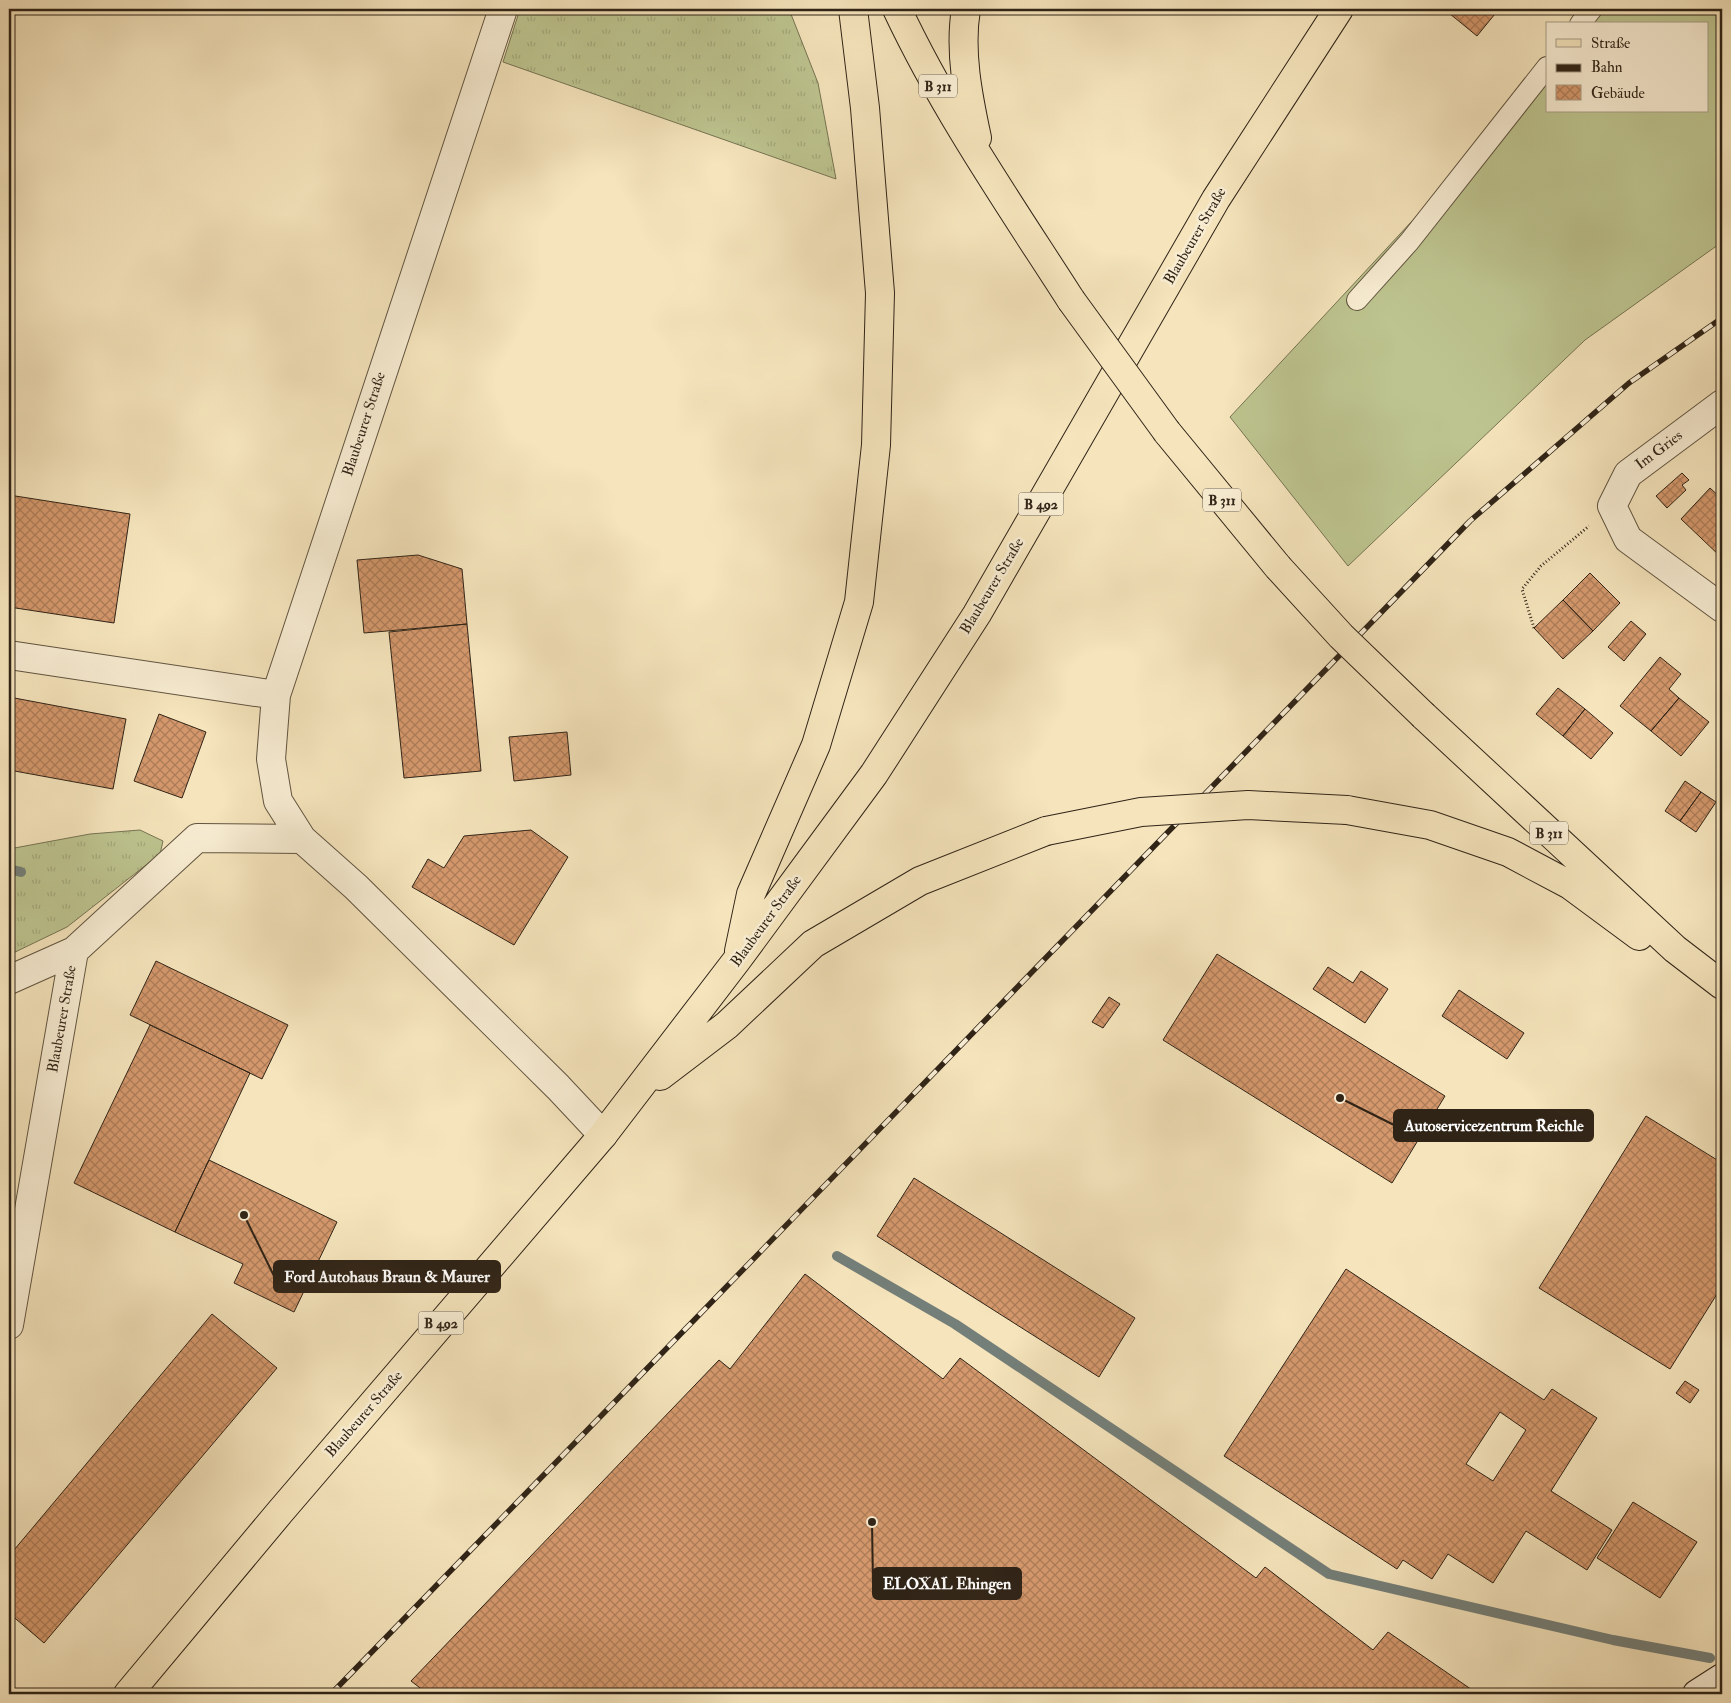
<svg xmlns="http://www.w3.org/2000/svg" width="1731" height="1703" viewBox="0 0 1731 1703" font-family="'IM FELL Double Pica',serif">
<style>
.grass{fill:url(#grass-tufts);stroke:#767453}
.garden{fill:#bdc48f;stroke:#767453}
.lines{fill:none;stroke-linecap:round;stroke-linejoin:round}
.stream{stroke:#747f79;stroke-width:10}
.building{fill:url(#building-cross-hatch);stroke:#302417;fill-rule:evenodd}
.lane-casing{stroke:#615440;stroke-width:22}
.street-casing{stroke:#615440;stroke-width:30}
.secondary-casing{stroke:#302417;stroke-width:30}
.primary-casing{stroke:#302417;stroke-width:30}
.path{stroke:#302417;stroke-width:3;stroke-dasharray:1 2.5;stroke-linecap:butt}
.lane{stroke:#f8edd3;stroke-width:20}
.street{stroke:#f8edd3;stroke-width:28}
.secondary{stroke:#f8edd3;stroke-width:28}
.primary{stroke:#f5e4bc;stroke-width:28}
.rail-casing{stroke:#302417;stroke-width:5.5}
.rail{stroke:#f8edd3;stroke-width:4;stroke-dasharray:11;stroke-linecap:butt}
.primary-bridge-casing{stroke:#302417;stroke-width:30;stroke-linecap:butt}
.primary-bridge{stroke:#f5e4bc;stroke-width:28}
.labels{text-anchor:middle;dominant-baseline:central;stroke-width:5;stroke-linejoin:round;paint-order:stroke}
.shield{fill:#f8edd3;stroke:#6c604f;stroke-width:1}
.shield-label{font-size:14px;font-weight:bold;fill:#302417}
.street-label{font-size:15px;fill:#302417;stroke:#f8edd3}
.leader{fill:none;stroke:#302417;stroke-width:2}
.callout-dot{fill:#302417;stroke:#f8edd3;stroke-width:2}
.callout{fill:#302417;stroke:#302417;stroke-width:2}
.callout-label{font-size:16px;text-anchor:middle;font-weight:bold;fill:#fff}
</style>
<defs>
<pattern id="grass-tufts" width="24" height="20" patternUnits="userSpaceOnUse" patternTransform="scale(1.25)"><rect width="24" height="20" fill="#bdc48f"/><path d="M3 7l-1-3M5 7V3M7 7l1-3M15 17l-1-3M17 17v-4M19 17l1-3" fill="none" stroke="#a3a87b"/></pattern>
<pattern id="building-cross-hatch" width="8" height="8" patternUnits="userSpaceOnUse" patternTransform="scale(1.25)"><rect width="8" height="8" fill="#d4986c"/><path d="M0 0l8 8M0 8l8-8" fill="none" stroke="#ac7c58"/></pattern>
</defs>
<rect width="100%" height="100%" fill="#f5e4bc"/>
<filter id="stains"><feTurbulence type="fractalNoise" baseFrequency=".004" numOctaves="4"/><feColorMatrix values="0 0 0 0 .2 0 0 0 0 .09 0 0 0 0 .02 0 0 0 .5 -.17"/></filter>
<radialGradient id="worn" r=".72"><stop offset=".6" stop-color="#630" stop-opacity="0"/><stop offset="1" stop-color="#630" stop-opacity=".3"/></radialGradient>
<!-- grass -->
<path class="grass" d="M 520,9 L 789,9 L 818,83 L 836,179 L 503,62 Z
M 140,830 L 163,841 L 160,854 L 67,927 L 9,955 L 9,849 L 90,834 Z"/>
<!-- garden -->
<path class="garden" d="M 1587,9 L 1722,9 L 1722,242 L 1585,340 L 1348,566 L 1230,417 L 1478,150 L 1547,60 L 1547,111 L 1707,111 L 1707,24 L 1575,24 Z"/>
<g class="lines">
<!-- stream -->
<path class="stream" d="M 9,869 L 21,872
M 837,1256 L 955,1324 L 1329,1574 L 1613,1640 L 1710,1658"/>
</g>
<!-- building -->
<path class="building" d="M 1444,9 L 1499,9 L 1477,36 Z
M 1682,473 L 1689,480 L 1682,485 L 1686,490 L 1667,508 L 1656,496 Z
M 1710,488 L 1722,499 L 1722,558 L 1681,519 Z
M 9,495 L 130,514 L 114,623 L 9,607 Z
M 418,555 L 462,569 L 467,624 L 364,633 L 357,560 Z
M 1590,573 L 1620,603 L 1593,631 L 1563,600 Z
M 1563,600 L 1593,631 L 1563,659 L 1534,628 Z
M 1631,621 L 1646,634 L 1624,661 L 1608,647 Z
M 467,624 L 481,771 L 404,778 L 389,632 Z
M 1660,657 L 1681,674 L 1669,689 L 1679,698 L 1651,731 L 1620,706 Z
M 1558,688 L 1585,709 L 1563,736 L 1536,714 Z
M 9,697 L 126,719 L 113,789 L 9,770 Z
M 1679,698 L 1709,722 L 1681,756 L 1651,731 Z
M 1585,709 L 1613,733 L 1591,759 L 1563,736 Z
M 159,714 L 206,732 L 182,798 L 134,781 Z
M 567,732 L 571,775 L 514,781 L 509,737 Z
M 1685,781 L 1701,792 L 1680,821 L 1665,811 Z
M 1701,792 L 1716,802 L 1696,832 L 1680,821 Z
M 531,830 L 568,857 L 514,945 L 412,887 L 428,859 L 444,868 L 464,836 Z
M 1217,954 L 1445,1096 L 1392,1183 L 1163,1040 Z
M 156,961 L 288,1025 L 262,1079 L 130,1015 Z
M 1328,967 L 1353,983 L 1361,971 L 1388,989 L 1365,1023 L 1313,989 Z
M 1459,990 L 1524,1033 L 1507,1059 L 1442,1016 Z
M 1109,997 L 1120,1004 L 1103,1028 L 1092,1022 Z
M 150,1025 L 250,1073 L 175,1232 L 74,1183 Z
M 1646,1116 L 1722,1163 L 1722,1286 L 1670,1369 L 1539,1288 Z
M 209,1160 L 337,1222 L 294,1312 L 234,1283 L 243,1264 L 175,1232 Z
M 914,1178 L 1135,1318 L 1099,1377 L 877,1236 Z
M 1346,1269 L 1544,1400 L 1552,1389 L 1597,1418 L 1551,1491 L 1612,1530 L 1587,1570 L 1526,1531 L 1493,1583 L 1448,1554 L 1432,1579 L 1403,1560 L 1397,1569 L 1224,1456 ZM 1500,1412 L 1526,1430 L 1493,1481 L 1466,1464 Z
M 805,1274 L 943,1379 L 960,1358 L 1256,1578 L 1265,1567 L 1373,1650 L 1388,1632 L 1478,1694 L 428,1694 L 411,1681 L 719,1360 L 730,1369 Z
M 212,1314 L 277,1368 L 44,1643 L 9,1613 L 9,1556 Z
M 1685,1381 L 1699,1390 L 1690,1403 L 1676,1393 Z
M 1633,1502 L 1697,1542 L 1660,1598 L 1597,1558 Z"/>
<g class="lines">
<defs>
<path id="lane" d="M 1580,24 L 1592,9
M 1357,300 L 1409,242 L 1547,67"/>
<path id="street" d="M 503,9 L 276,695 L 271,759 L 278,801 L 302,839 L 356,887 L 558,1087 L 603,1135
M 1722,404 L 1628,474 L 1612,506 L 1628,539 L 1722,608
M 9,655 L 276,695
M 9,980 L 74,951
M 9,1325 L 74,951 L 197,838 L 302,839"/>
<path id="secondary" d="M 1697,1694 L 1722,1678"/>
<path id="primary" d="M 897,9 C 945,111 1010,205 1071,300
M 966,9 C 959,51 968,96 977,138
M 1167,432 L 1278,567
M 1424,716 L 1675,949 L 1722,985
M 1347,810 L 1430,825 L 1508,852 L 1570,885 L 1639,936
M 739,951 L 751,894 L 816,745 L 859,602 L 876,445 L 880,293 L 865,108 L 853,9
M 660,1076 L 727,1025 L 813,944 L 920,881 L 1046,831
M 128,1694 L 280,1512 L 603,1135 L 737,960 L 874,774 L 977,614 L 1216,199 L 1339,9"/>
</defs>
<!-- lane casing -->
<use href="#lane" class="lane-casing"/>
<!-- street casing -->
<use href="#street" class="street-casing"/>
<!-- secondary casing -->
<use href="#secondary" class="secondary-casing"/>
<!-- primary casing -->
<use href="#primary" class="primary-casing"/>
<!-- path -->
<path class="path" d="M 1534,628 L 1522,589 L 1541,566 L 1589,526"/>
<!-- lane -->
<use href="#lane" class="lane"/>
<!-- street -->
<use href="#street" class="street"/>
<!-- secondary -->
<use href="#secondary" class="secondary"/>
<!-- primary -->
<use href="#primary" class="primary"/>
<defs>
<path id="rail" d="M 331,1694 L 1470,521 L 1629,383 L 1722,318"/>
</defs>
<!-- rail casing -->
<use href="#rail" class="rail-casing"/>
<!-- rail -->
<use href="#rail" class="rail"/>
<defs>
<path id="primary-bridge" d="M 1071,300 L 1167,432
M 1278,567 L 1341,636 L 1424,716
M 1046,831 L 1141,812 L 1248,805 L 1347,810"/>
</defs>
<!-- primary-bridge casing -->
<use href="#primary-bridge" class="primary-bridge-casing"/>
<!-- primary-bridge -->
<use href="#primary-bridge" class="primary-bridge"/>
</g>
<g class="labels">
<!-- shield labels -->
<g class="shield">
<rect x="919" y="74.5" width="38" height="23" rx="4"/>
<rect x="1203" y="488.5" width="38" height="23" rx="4"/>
<rect x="1018.5" y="492.5" width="45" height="23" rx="4"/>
<rect x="1530" y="821.5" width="38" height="23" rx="4"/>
<rect x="418.5" y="1311.5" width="45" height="23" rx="4"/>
</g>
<g class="shield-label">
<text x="938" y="86">B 311</text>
<text x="1222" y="500">B 311</text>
<text x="1041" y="504">B 492</text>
<text x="1549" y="833">B 311</text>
<text x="441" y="1323">B 492</text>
</g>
<!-- street labels -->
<g class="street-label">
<text transform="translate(1195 236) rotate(-60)">Blaubeurer Straße</text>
<text transform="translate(364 424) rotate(-72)">Blaubeurer Straße</text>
<text transform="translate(1659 450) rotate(-37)">Im Gries</text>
<text transform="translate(992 586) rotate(-59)">Blaubeurer Straße</text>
<text transform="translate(766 921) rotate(-54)">Blaubeurer Straße</text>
<text transform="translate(62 1019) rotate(-80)">Blaubeurer Straße</text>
<text transform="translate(364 1414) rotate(-49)">Blaubeurer Straße</text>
</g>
</g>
<!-- callouts -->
<path class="leader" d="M1340 1098L1394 1125M244 1215L274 1276M872 1522L873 1584"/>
<g class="callout-dot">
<circle cx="1340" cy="1098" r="5"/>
<circle cx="244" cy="1215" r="5"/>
<circle cx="872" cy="1522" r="5"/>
</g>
<g class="callout">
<rect x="1394" y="1110" width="199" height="31" rx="5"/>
<rect x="274" y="1261" width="226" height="31" rx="5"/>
<rect x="873" y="1568" width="148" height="31" rx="5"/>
</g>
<g class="callout-label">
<text x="1494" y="1131">Autoservicezentrum Reichle</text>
<text x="387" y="1282">Ford Autohaus Braun &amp; Maurer</text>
<text x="947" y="1589">ELOXAL Ehingen</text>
</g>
<!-- margin -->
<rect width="1731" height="1703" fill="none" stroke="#f5e4bc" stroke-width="30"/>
<rect x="10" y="10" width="1711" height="1683" fill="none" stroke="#302417" stroke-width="2.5"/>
<rect x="15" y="15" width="1701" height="1673" fill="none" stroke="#302417"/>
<!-- legend -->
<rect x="1546" y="22" width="162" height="90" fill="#f8edd3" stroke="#a89d88"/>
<rect x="1556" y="39" width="25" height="8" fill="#f5e4bc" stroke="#a89d88"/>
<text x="1591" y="48" font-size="15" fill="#302417">Straße</text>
<rect x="1556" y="64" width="25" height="8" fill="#302417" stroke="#a89d88"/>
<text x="1591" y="72" font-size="15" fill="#302417">Bahn</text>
<rect x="1556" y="85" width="25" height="15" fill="url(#building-cross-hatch)" stroke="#a89d88"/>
<text x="1591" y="98" font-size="15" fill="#302417">Gebäude</text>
<rect width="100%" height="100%" filter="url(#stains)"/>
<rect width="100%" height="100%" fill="url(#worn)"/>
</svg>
